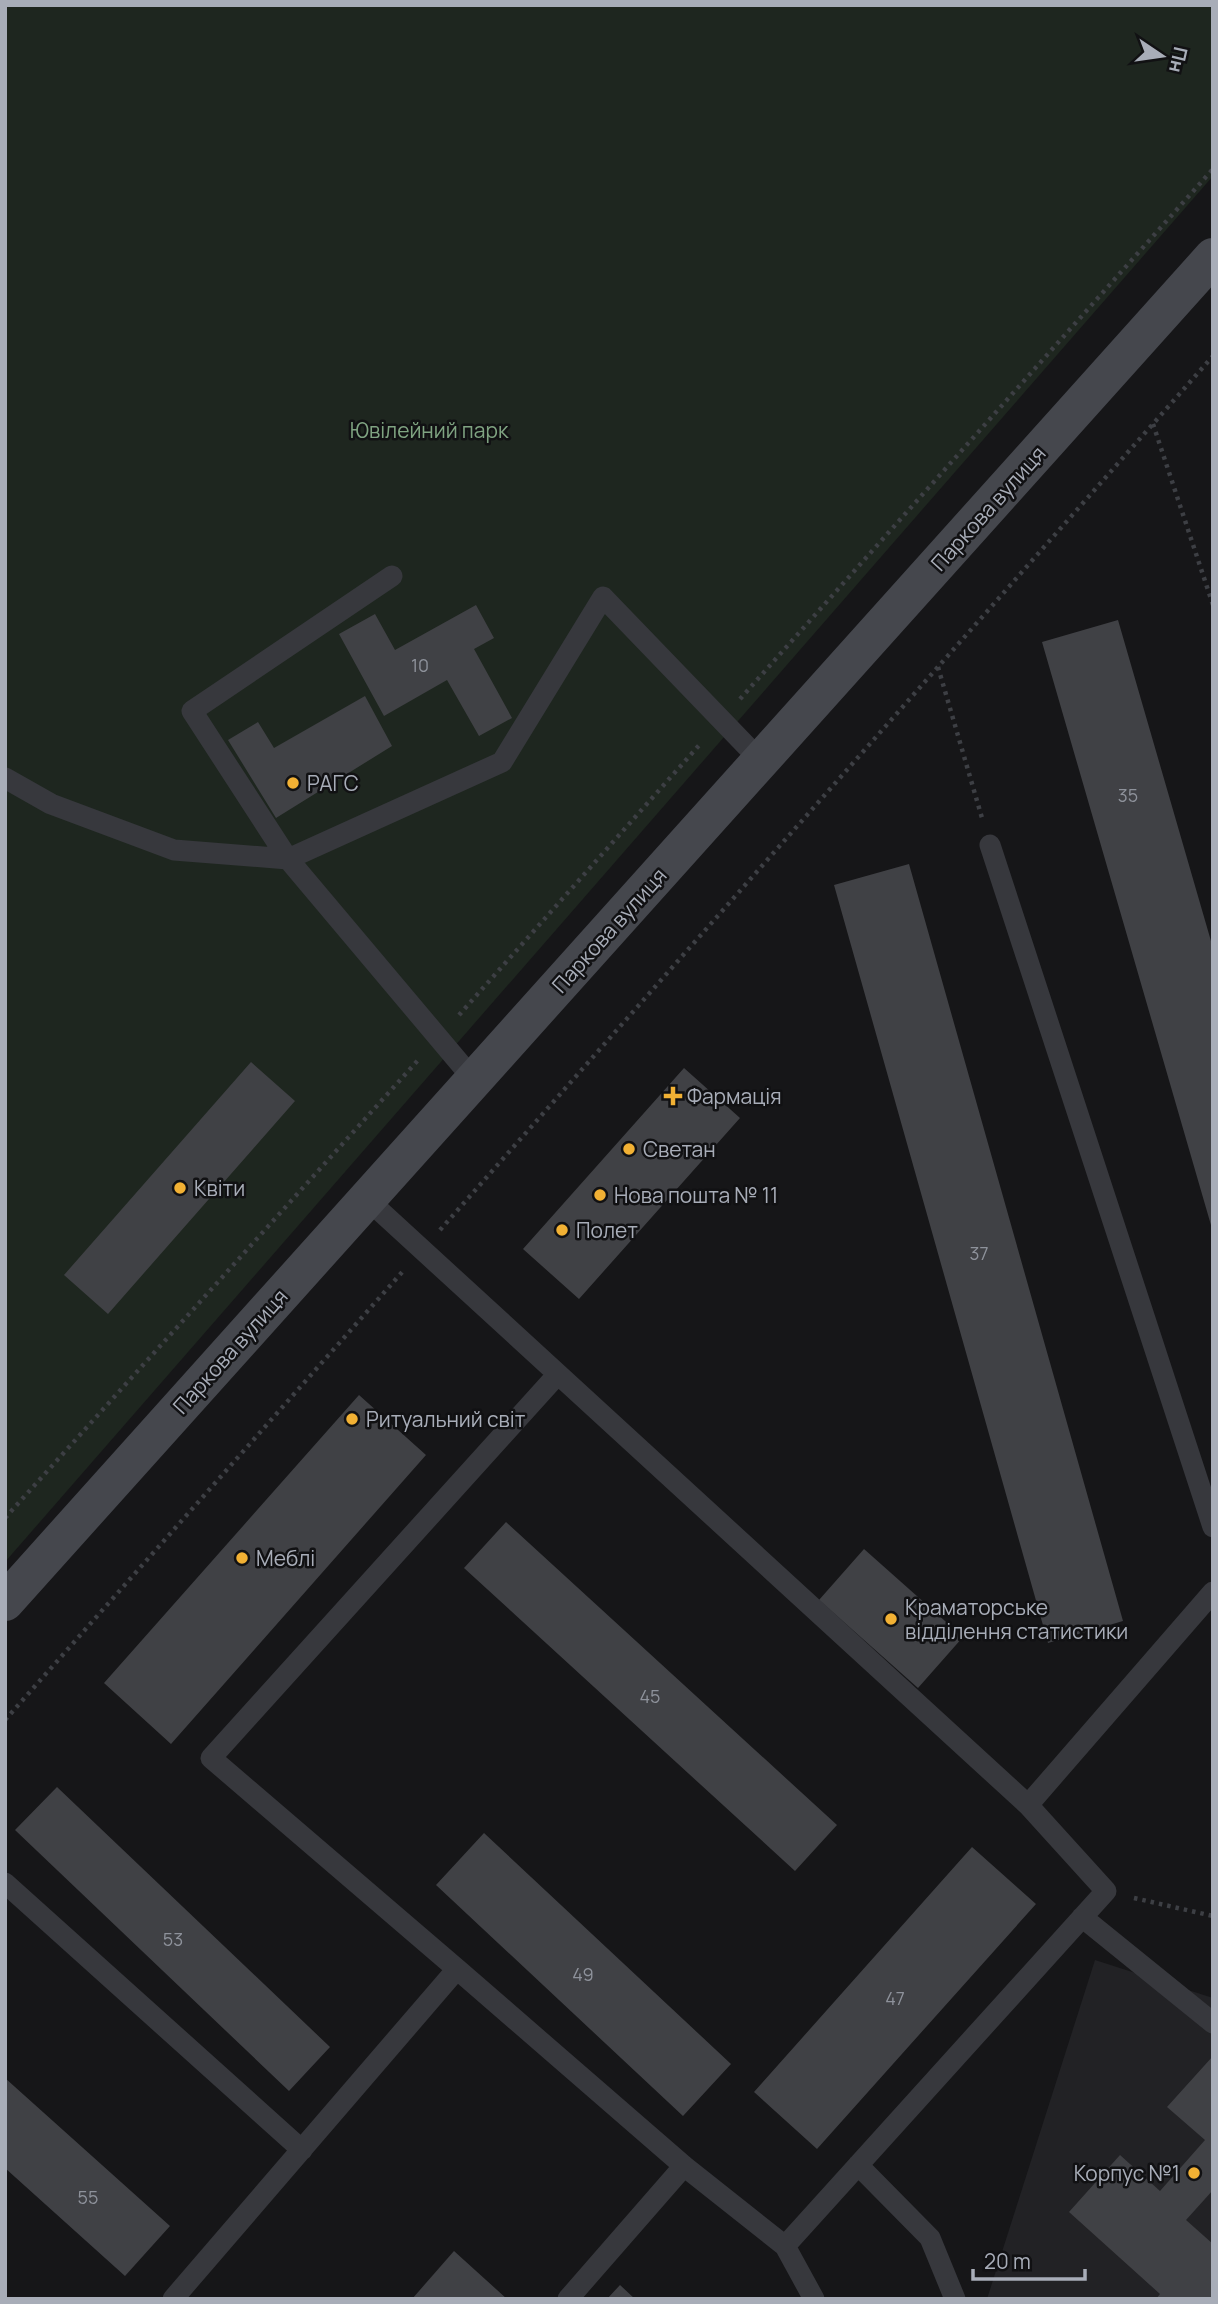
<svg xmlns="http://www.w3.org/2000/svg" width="1218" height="2304" viewBox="0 0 1218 2304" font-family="Manrope,sans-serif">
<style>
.built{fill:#222225}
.green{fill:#1e261f}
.building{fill:#404145}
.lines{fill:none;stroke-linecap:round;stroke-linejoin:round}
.path{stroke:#3d3f44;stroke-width:4.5;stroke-dasharray:3.5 5;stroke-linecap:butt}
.lane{stroke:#37383d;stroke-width:21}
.secondary{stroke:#45474d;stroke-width:38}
.poi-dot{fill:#f2b134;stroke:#111113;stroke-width:2.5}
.labels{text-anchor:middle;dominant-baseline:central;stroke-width:5;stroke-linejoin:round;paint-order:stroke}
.number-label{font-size:18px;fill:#8e929b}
.park-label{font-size:21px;fill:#7fa381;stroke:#111113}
.street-label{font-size:21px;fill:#a8adb8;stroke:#111113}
.poi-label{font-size:21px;fill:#a8adb8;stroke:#111113;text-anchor:start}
</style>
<rect width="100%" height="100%" fill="#161618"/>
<!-- built -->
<path class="built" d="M 1095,1960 L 1213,1998 L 1213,2299 L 987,2299 Z"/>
<!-- green -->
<path class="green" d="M 5,5 L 1213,5 L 1213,176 L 5,1562 Z"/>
<!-- building -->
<path class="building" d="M 476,605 L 494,638 L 474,649 L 512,718 L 479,736 L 447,680 L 384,716 L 339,634 L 375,614 L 395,650 Z
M 1118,620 L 1213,948 L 1213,1232 L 1042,642 Z
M 365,696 L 392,746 L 276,818 L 228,740 L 258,722 L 274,748 Z
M 909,864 L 1123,1621 L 1048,1643 L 834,885 Z
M 251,1062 L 295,1101 L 108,1314 L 64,1275 Z
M 684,1068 L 740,1118 L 579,1299 L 523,1249 Z
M 359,1395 L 426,1455 L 171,1744 L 104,1683 Z
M 506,1522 L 837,1825 L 795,1871 L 464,1568 Z
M 864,1549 L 963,1637 L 918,1688 L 819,1600 Z
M 57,1787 L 330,2047 L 289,2091 L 15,1830 Z
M 484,1833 L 731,2064 L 683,2116 L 436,1885 Z
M 972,1847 L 1036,1904 L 817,2149 L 754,2092 Z
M 1213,2056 L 1213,2190 L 1186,2220 L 1213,2244 L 1213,2299 L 1156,2299 L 1160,2294 L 1069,2212 L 1120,2155 L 1160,2191 L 1205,2140 L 1167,2107 Z
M 5,2078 L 170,2226 L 125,2276 L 5,2168 Z
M 454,2251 L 507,2299 L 412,2299 Z
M 620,2285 L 635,2299 L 607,2299 Z"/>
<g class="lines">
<!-- path -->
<path class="path" d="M 1153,424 L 1213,605
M 938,667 L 982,818
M 740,699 L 1213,169
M 459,1015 L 702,742
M 440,1230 L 1213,356
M 5,1518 L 420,1058
M 5,1720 L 404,1270
M 1134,1898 L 1213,1916"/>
<!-- lane -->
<path class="lane" d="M 392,576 L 192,711 L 288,859 L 502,762 L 603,597 L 761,761
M 5,778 L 51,804 L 174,850 L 288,859 L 474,1080
M 990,845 L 1213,1527
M 367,1199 L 1028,1805 L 1213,1592
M 5,1883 L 302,2150
M 1082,1917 L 1213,2023
M 457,1969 L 684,2166 L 568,2299
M 858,2165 L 930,2238 L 955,2299
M 684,2166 L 785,2246
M 173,2299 L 457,1969 L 211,1758 L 558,1374
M 814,2299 L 785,2246 L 1106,1891 L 1028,1805"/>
<!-- secondary -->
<path class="secondary" d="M 5,1602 L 1213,257"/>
</g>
<!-- markers -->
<g class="poi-dot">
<circle cx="293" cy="783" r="7"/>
<path d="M669.5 1085.5h7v7h7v7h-7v7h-7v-7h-7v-7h7z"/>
<circle cx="629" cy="1149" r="7"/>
<circle cx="180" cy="1188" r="7"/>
<circle cx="600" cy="1195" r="7"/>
<circle cx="562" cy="1230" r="7"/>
<circle cx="352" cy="1419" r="7"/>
<circle cx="242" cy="1558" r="7"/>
<circle cx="891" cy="1619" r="7"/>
<circle cx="1194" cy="2173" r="7"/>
</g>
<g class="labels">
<!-- number labels -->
<g class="number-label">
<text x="420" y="665">10</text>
<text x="1128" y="795">35</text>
<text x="979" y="1253">37</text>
<text x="650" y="1696">45</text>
<text x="173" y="1939">53</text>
<text x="583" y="1974">49</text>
<text x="895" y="1998">47</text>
<text x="88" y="2197">55</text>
</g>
<!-- park labels -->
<g class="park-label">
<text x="429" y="430">Ювілейний парк</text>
</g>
<!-- street labels -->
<g class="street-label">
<text transform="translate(988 508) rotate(-48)">Паркова вулиця</text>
<text transform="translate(609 930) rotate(-48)">Паркова вулиця</text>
<text transform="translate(230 1351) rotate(-48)">Паркова вулиця</text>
</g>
<!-- poi labels -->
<g class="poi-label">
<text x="307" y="783">РАГС</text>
<text x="687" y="1096">Фармація</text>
<text x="643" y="1149">Светан</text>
<text x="194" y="1188">Квіти</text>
<text x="614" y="1195">Нова пошта № 11</text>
<text x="576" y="1230">Полет</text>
<text x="366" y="1419">Ритуальний світ</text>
<text x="256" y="1558">Меблі</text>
<text x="905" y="1607">Краматорське<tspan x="905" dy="24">відділення статистики</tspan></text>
<text x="1180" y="2173" text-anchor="end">Корпус №1</text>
</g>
</g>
<!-- border -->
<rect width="1218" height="2304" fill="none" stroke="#a8adb8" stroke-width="14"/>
<!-- north arrow -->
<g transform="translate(1162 56) rotate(103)" stroke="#111113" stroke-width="5" paint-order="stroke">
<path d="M0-5L12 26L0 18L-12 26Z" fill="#a8adb8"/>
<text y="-10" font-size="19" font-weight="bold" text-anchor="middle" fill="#a8adb8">Пн</text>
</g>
<!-- scale -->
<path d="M973 2269v10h112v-10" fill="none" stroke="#a8adb8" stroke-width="3.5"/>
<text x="984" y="2269" font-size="21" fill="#a8adb8" stroke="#111113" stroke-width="5" paint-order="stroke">20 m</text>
</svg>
